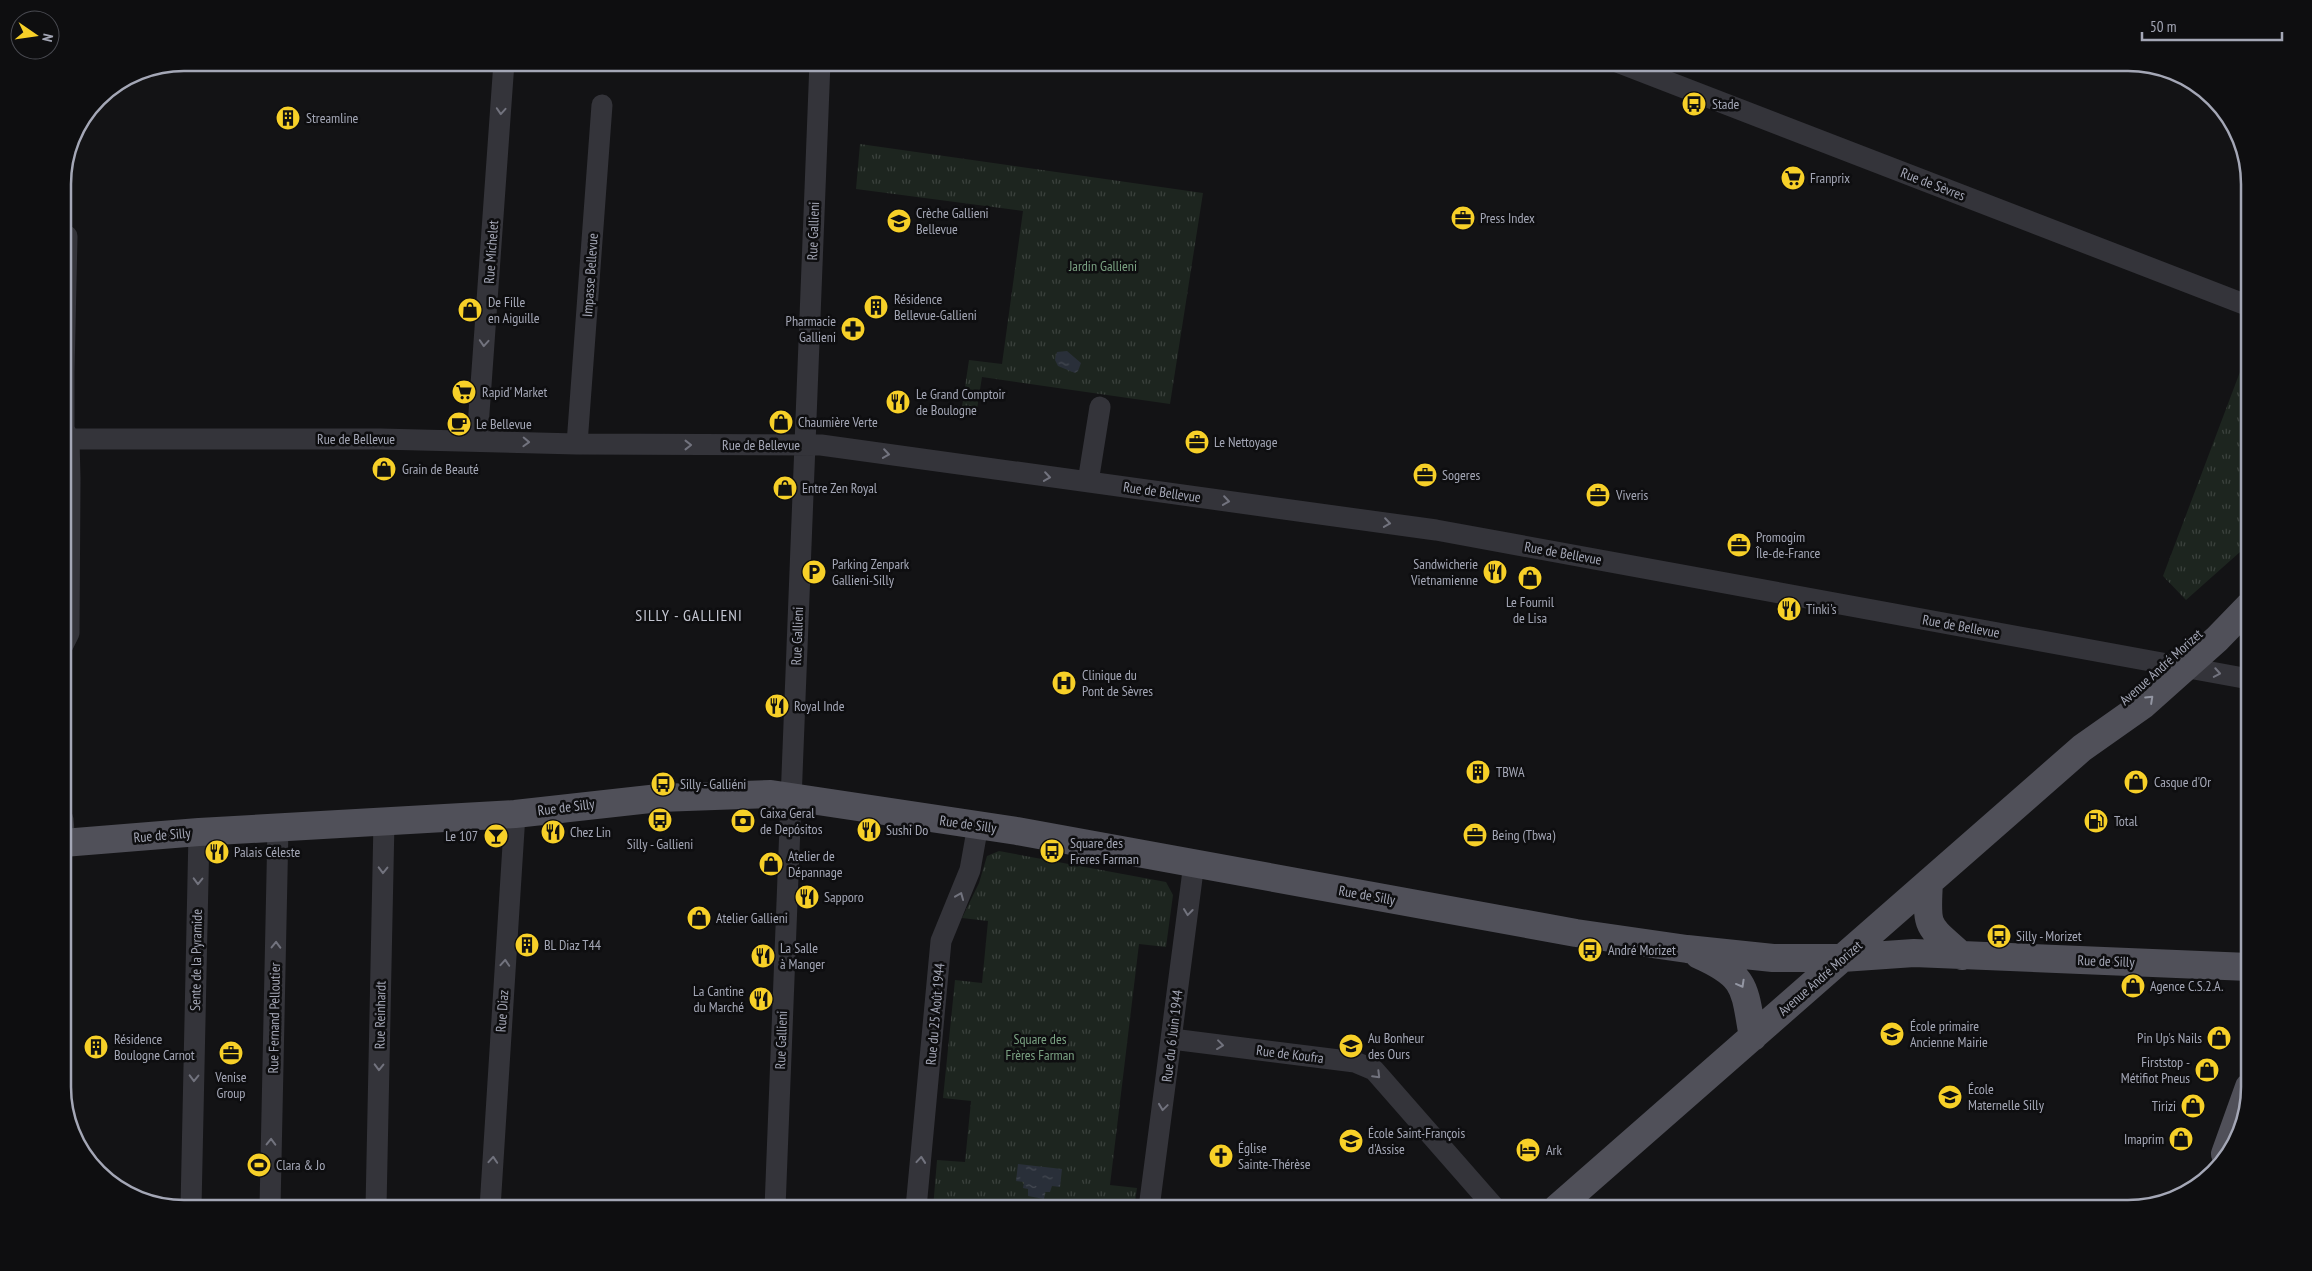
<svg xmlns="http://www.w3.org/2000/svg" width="2312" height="1271" viewBox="0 0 2312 1271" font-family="'PT Sans Narrow',sans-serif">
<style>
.park{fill:url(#park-tufts)}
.water{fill:url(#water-ripples)}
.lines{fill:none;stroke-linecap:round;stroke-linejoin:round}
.minor{stroke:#34343a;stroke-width:21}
.major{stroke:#505059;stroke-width:28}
.oneway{stroke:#72737e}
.oneway2{stroke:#9396a3}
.labels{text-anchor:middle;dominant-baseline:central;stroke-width:5;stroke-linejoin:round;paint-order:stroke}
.poi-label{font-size:14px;fill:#a4a7b6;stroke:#0e0e10;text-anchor:start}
.street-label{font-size:14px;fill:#a4a7b6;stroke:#0e0e10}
.park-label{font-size:14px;fill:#7aa182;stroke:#0e0e10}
.quarter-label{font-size:16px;letter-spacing:1px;fill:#c5c7d2;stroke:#0e0e10}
.rim{fill:none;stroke:#a4a7b6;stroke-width:2.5}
</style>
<defs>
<pattern id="park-tufts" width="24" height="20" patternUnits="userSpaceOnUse" patternTransform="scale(1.25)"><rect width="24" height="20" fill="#1d251f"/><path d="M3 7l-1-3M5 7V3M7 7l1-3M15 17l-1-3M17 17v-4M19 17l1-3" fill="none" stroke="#3b423d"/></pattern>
<pattern id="water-ripples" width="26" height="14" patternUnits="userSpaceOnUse" patternTransform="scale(1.25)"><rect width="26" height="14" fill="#292f39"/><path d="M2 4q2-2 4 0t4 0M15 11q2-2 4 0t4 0" fill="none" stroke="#454a53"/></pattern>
</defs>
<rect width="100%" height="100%" fill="#131315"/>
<!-- park -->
<path class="park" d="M 860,144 L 1203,193 L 1170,404 L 982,377 L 977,409 L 962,407 L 969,360 L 1002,364 L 1023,211 L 856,189 Z
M 2249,348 L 2249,544 L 2186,600 L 2163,576 Z
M 999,851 L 1166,882 L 1173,895 L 1166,947 L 1139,944 L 1110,1185 L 1137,1188 L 1134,1208 L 1012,1208 L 952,1200 L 951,1208 L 933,1208 L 937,1160 L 965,1162 L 971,1101 L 943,1098 L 955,980 L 982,983 L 988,921 L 962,918 L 979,883 L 987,856 Z"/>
<!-- water -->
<path class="water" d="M 1067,351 L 1081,363 L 1078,371 L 1075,373 L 1058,366 L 1055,360 L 1057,352 Z
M 1018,1164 L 1062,1169 L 1060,1187 L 1052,1186 L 1050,1192 L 1045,1192 L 1044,1199 L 1028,1196 L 1028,1189 L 1023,1188 L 1024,1182 L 1016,1181 Z"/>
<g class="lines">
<!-- minor -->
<path class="minor" d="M 1617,62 L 2249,306
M 63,439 L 380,439 L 577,444 L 821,445 L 1436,530 L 2249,679
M 477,441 L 504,62
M 577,444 L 602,105
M 1088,482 L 1100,407
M 63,645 L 69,633 L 70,479 L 69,439 L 64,429 L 64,373 L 67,236
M 63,819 L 65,843
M 1172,1039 L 1355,1062 L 1374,1070 L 1495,1208
M 191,1208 L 199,832
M 270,1208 L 278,827
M 376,1208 L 384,821
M 490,1208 L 515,814
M 775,1208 L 820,62
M 916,1208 L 941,941 L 970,870 L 978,825
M 1149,1208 L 1194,863"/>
<!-- major -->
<path class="major" d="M 63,843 L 199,832 L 515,814 L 659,798 L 771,794 L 1017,831 L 1576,933 L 1687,949 L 1773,958 L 1842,958 L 1914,953 L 2249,967
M 1929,882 C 1926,930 1927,924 1962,956
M 1699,955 C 1748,977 1744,988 1753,1037
M 2225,1154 L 2249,1087
M 1557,1208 L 2082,748 L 2143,705 L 2217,639 L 2249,606"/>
</g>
<!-- one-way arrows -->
<defs><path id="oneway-chevron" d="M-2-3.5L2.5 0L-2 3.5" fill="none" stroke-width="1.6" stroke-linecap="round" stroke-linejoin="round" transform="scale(1.25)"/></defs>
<g class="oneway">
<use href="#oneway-chevron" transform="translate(501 111) rotate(94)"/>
<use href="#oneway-chevron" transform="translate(484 343) rotate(94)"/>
<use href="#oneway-chevron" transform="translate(526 442) rotate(2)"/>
<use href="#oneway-chevron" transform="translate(688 445)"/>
<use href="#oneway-chevron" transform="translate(886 454) rotate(8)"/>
<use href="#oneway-chevron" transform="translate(1047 477) rotate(8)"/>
<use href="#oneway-chevron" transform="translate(1226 501) rotate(8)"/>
<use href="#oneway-chevron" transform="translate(1387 523) rotate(8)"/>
<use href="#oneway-chevron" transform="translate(2217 673) rotate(10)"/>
<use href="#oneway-chevron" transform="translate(383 870) rotate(91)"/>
<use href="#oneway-chevron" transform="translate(198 881) rotate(91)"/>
<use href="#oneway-chevron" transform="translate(960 896) rotate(-68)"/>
<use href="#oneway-chevron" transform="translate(1188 912) rotate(97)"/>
<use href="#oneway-chevron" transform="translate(276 945) rotate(-89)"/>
<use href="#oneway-chevron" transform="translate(505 963) rotate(-86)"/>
<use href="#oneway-chevron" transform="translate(1220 1045) rotate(7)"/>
<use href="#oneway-chevron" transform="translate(379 1067) rotate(91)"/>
<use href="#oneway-chevron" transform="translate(1377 1075) rotate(45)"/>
<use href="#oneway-chevron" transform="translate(194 1078) rotate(91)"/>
<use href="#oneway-chevron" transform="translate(1163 1107) rotate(98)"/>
<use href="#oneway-chevron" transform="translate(271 1142) rotate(-89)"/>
<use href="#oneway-chevron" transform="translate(493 1160) rotate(-86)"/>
<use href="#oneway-chevron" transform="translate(921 1160) rotate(-85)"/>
</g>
<g class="oneway2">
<use href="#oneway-chevron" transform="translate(2150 699) rotate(-43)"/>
<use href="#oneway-chevron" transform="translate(1741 984) rotate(61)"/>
</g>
<!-- icons -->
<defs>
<symbol id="bus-disc" viewBox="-11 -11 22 22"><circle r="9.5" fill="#f7d028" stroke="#0e0e10"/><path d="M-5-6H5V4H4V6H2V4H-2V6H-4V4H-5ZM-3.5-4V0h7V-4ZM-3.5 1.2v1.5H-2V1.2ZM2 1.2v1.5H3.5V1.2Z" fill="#111"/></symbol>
<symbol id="building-disc" viewBox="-11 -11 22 22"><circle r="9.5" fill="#f7d028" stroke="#0e0e10"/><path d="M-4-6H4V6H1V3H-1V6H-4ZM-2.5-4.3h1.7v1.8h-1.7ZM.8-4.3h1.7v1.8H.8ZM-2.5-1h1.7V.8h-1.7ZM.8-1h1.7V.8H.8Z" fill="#111"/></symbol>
<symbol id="supermarket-disc" viewBox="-11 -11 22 22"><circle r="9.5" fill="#f7d028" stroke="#0e0e10"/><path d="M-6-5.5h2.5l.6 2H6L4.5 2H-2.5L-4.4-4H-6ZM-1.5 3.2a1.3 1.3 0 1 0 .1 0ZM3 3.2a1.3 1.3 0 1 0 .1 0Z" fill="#111"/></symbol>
<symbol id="office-disc" viewBox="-11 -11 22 22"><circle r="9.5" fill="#f7d028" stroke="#0e0e10"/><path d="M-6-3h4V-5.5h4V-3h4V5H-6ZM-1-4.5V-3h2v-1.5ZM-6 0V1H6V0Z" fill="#111"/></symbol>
<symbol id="school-disc" viewBox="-11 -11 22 22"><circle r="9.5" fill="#f7d028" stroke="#0e0e10"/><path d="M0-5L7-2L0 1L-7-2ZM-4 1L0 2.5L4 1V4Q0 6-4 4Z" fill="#111"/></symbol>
<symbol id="shop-disc" viewBox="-11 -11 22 22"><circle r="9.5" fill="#f7d028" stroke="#0e0e10"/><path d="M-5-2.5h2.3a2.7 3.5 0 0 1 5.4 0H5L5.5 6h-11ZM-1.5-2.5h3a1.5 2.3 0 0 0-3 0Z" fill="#111"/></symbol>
<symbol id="pharmacy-disc" viewBox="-11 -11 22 22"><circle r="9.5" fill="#f7d028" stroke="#0e0e10"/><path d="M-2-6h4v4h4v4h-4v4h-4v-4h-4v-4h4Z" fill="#111"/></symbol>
<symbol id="restaurant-disc" viewBox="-11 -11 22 22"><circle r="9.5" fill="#f7d028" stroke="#0e0e10"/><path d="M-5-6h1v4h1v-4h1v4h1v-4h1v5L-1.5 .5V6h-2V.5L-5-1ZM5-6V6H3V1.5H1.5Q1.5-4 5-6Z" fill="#111"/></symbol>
<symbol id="cafe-disc" viewBox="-11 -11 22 22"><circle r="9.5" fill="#f7d028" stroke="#0e0e10"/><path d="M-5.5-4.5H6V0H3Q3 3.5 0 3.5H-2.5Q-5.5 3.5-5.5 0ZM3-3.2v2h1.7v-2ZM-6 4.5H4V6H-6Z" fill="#111"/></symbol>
<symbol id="parking-disc" viewBox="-11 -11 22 22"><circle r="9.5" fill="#f7d028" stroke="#0e0e10"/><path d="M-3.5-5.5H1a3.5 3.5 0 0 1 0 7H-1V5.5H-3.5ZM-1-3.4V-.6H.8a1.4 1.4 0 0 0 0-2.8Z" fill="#111"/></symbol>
<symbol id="hospital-disc" viewBox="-11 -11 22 22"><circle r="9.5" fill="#f7d028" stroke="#0e0e10"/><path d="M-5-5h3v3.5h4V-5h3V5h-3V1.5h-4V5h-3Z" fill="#111"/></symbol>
<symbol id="bank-disc" viewBox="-11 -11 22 22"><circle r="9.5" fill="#f7d028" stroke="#0e0e10"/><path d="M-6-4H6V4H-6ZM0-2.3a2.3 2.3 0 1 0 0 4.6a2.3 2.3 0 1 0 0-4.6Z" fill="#111"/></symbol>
<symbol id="fuel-disc" viewBox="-11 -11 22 22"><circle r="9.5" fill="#f7d028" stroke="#0e0e10"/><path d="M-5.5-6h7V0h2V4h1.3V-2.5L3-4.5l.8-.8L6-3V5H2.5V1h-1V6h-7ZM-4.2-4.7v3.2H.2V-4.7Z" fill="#111"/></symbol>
<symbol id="bar-disc" viewBox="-11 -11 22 22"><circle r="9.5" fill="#f7d028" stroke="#0e0e10"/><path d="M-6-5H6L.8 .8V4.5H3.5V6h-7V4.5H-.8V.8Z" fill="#111"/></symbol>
<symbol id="hotel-disc" viewBox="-11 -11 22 22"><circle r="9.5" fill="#f7d028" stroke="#0e0e10"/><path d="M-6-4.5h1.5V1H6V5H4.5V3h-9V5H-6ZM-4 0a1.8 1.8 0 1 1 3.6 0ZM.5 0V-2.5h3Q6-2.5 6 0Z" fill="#111"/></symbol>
<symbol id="church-disc" viewBox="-11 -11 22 22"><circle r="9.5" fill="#f7d028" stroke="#0e0e10"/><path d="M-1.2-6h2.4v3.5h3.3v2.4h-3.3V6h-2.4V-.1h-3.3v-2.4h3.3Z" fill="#111"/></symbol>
<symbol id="stadium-disc" viewBox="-11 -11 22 22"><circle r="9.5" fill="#f7d028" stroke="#0e0e10"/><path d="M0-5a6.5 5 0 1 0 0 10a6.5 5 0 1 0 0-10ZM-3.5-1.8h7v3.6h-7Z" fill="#111"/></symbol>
</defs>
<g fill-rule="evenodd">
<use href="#bus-disc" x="1680" y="90" width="28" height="28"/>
<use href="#building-disc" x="274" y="104" width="28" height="28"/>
<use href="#supermarket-disc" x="1779" y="164" width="28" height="28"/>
<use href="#office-disc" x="1449" y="204" width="28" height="28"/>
<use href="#school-disc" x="885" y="207" width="28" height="28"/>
<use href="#building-disc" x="862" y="293" width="28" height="28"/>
<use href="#shop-disc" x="456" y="296" width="28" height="28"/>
<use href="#pharmacy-disc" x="839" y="315" width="28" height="28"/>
<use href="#supermarket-disc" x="450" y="378" width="28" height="28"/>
<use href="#restaurant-disc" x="884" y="388" width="28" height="28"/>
<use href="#shop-disc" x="767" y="408" width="28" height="28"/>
<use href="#cafe-disc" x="445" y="410" width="28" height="28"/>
<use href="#office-disc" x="1183" y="428" width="28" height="28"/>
<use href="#shop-disc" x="370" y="455" width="28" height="28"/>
<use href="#office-disc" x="1411" y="461" width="28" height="28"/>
<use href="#shop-disc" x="771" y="474" width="28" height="28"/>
<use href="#office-disc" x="1584" y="481" width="28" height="28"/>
<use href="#office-disc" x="1725" y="531" width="28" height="28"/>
<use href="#parking-disc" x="800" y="558" width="28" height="28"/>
<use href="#restaurant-disc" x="1481" y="558" width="28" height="28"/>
<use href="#shop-disc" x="1516" y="564" width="28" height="28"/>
<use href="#restaurant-disc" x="1775" y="595" width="28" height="28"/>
<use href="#hospital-disc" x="1050" y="669" width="28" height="28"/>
<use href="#restaurant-disc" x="763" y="692" width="28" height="28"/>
<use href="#building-disc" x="1464" y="758" width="28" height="28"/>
<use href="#shop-disc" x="2122" y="768" width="28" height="28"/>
<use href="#bus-disc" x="649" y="770" width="28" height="28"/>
<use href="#bus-disc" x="646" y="806" width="28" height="28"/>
<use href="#bank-disc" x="729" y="807" width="28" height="28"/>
<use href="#fuel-disc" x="2082" y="807" width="28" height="28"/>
<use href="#restaurant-disc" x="855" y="816" width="28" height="28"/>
<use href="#restaurant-disc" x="539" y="818" width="28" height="28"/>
<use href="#office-disc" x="1461" y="821" width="28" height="28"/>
<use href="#bar-disc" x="482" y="822" width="28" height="28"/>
<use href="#bus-disc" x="1038" y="837" width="28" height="28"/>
<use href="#restaurant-disc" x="203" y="838" width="28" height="28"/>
<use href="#shop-disc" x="757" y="850" width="28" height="28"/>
<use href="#restaurant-disc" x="793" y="883" width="28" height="28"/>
<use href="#shop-disc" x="685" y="904" width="28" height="28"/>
<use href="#bus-disc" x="1985" y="922" width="28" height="28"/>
<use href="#building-disc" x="513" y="931" width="28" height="28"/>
<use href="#bus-disc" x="1576" y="936" width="28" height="28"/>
<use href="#restaurant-disc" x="749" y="942" width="28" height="28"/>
<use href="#shop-disc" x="2119" y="972" width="28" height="28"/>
<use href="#restaurant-disc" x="747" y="985" width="28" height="28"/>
<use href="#school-disc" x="1878" y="1020" width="28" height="28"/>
<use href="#shop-disc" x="2205" y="1024" width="28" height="28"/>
<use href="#school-disc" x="1337" y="1032" width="28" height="28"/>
<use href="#building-disc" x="82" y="1033" width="28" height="28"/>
<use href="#office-disc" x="217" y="1039" width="28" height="28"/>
<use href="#shop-disc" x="2193" y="1056" width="28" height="28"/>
<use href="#school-disc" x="1936" y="1083" width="28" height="28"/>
<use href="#shop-disc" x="2179" y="1092" width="28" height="28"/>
<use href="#shop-disc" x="2167" y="1125" width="28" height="28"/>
<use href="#school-disc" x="1337" y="1127" width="28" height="28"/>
<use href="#hotel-disc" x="1514" y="1136" width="28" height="28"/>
<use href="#church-disc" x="1207" y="1142" width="28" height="28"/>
<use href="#stadium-disc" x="245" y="1151" width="28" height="28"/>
</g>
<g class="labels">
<!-- poi labels -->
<g class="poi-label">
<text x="1712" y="104">Stade</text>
<text x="306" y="118">Streamline</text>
<text x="1810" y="178">Franprix</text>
<text x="916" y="213">Crèche Gallieni<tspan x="916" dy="16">Bellevue</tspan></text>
<text x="1480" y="218">Press Index</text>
<text x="894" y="299">Résidence<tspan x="894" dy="16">Bellevue-Gallieni</tspan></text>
<text x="488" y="302">De Fille<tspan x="488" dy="16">en Aiguille</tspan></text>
<text x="836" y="321" text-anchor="end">Pharmacie<tspan x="836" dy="16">Gallieni</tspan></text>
<text x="482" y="392">Rapid' Market</text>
<text x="916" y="394">Le Grand Comptoir<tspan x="916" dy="16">de Boulogne</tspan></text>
<text x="798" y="422">Chaumière Verte</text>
<text x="476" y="424">Le Bellevue</text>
<text x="1214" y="442">Le Nettoyage</text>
<text x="402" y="469">Grain de Beauté</text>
<text x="1442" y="475">Sogeres</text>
<text x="802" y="488">Entre Zen Royal</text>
<text x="1616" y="495">Viveris</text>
<text x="1756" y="537">Promogim<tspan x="1756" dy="16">Île-de-France</tspan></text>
<text x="832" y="564">Parking Zenpark<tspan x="832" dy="16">Gallieni-Silly</tspan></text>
<text x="1478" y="564" text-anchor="end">Sandwicherie<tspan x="1478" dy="16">Vietnamienne</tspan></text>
<text x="1530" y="602" text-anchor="middle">Le Fournil<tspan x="1530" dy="16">de Lisa</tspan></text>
<text x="1806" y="609">Tinki's</text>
<text x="1082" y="675">Clinique du<tspan x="1082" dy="16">Pont de Sèvres</tspan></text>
<text x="794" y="706">Royal Inde</text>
<text x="1496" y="772">TBWA</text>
<text x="2154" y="782">Casque d'Or</text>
<text x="680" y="784">Silly - Galliéni</text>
<text x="760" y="813">Caixa Geral<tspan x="760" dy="16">de Depósitos</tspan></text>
<text x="2114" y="821">Total</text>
<text x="886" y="830">Sushi Do</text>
<text x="570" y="832">Chez Lin</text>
<text x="1492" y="835">Being (Tbwa)</text>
<text x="478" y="836" text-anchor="end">Le 107</text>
<text x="1070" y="843">Square des<tspan x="1070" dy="16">Freres Farman</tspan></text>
<text x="660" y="844" text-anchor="middle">Silly - Gallieni</text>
<text x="234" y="852">Palais Céleste</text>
<text x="788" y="856">Atelier de<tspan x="788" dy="16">Dépannage</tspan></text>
<text x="824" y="897">Sapporo</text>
<text x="716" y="918">Atelier Gallieni</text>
<text x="2016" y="936">Silly - Morizet</text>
<text x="544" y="945">BL Diaz T44</text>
<text x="780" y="948">La Salle<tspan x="780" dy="16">à Manger</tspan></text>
<text x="1608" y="950">André Morizet</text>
<text x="2150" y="986">Agence C.S.2.A.</text>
<text x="744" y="991" text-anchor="end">La Cantine<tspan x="744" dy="16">du Marché</tspan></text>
<text x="1910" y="1026">École primaire<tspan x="1910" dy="16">Ancienne Mairie</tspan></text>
<text x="1368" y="1038">Au Bonheur<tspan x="1368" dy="16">des Ours</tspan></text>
<text x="2202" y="1038" text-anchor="end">Pin Up's Nails</text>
<text x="114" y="1039">Résidence<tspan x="114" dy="16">Boulogne Carnot</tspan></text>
<text x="2190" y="1062" text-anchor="end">Firststop -<tspan x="2190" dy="16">Métifiot Pneus</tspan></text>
<text x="231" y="1077" text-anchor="middle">Venise<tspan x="231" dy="16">Group</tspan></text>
<text x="1968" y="1089">École<tspan x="1968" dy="16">Maternelle Silly</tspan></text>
<text x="2176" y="1106" text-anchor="end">Tirizi</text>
<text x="1368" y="1133">École Saint-François<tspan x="1368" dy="16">d'Assise</tspan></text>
<text x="2164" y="1139" text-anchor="end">Imaprim</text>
<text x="1238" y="1148">Église<tspan x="1238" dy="16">Sainte-Thérèse</tspan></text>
<text x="1546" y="1150">Ark</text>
<text x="276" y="1165">Clara &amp; Jo</text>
</g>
<!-- street labels -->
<g class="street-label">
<text transform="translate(1933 184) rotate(21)">Rue de Sèvres</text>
<text transform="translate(813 231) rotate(-88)">Rue Gallieni</text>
<text transform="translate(491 252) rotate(-86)">Rue Michelet</text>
<text transform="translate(590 275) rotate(-86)">Impasse Bellevue</text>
<text x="356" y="439">Rue de Bellevue</text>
<text x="761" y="445">Rue de Bellevue</text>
<text transform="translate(1162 492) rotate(8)">Rue de Bellevue</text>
<text transform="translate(1563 553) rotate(10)">Rue de Bellevue</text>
<text transform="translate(1961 626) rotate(10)">Rue de Bellevue</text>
<text transform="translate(797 636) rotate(-88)">Rue Gallieni</text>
<text transform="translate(2161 667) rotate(-42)">Avenue André Morizet</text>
<text transform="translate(566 807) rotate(-7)">Rue de Silly</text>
<text transform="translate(968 824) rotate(8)">Rue de Silly</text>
<text transform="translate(162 835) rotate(-5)">Rue de Silly</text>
<text transform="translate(1367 895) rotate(10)">Rue de Silly</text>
<text transform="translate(196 960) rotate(-89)">Sente de la Pyramide</text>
<text transform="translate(2106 961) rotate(2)">Rue de Silly</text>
<text transform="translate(1820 978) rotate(-41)">Avenue André Morizet</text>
<text transform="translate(502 1011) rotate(-86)">Rue Diaz</text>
<text transform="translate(935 1014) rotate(-85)">Rue du 25 Août 1944</text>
<text transform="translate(380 1015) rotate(-89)">Rue Reinhardt</text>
<text transform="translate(274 1018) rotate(-89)">Rue Fernand Pelloutier</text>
<text transform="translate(1172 1036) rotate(-83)">Rue du 6 Juin 1944</text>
<text transform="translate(781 1040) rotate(-88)">Rue Gallieni</text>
<text transform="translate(1290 1054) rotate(7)">Rue de Koufra</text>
</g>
<!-- park labels -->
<g class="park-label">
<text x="1103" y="266">Jardin Gallieni</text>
<text x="1040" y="1039">Square des<tspan x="1040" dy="16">Frères Farman</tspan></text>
</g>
<!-- quarter labels -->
<g class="quarter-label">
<text x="689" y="615">SILLY - GALLIENI</text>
</g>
</g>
<!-- crop -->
<path d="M0 0H2312V1271H0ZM184 71H2128A113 113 0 0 1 2241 184V1087A113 113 0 0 1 2128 1200H184A113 113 0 0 1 71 1087V184A113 113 0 0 1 184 71Z" fill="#0e0e10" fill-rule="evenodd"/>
<path class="rim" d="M184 71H2128A113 113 0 0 1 2241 184V1087A113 113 0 0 1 2128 1200H184A113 113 0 0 1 71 1087V184A113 113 0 0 1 184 71Z"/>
<!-- north arrow -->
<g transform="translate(35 35) rotate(103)"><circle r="24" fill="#0e0e10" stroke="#4a4b52"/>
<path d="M0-4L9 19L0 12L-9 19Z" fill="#f7d028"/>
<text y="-8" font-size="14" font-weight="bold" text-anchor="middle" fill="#a4a7b6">N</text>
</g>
<!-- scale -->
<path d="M2142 32v8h140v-8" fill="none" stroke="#a4a7b6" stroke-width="2.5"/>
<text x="2150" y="32" font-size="15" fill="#a4a7b6" stroke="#0e0e10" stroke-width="4" paint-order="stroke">50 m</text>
</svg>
